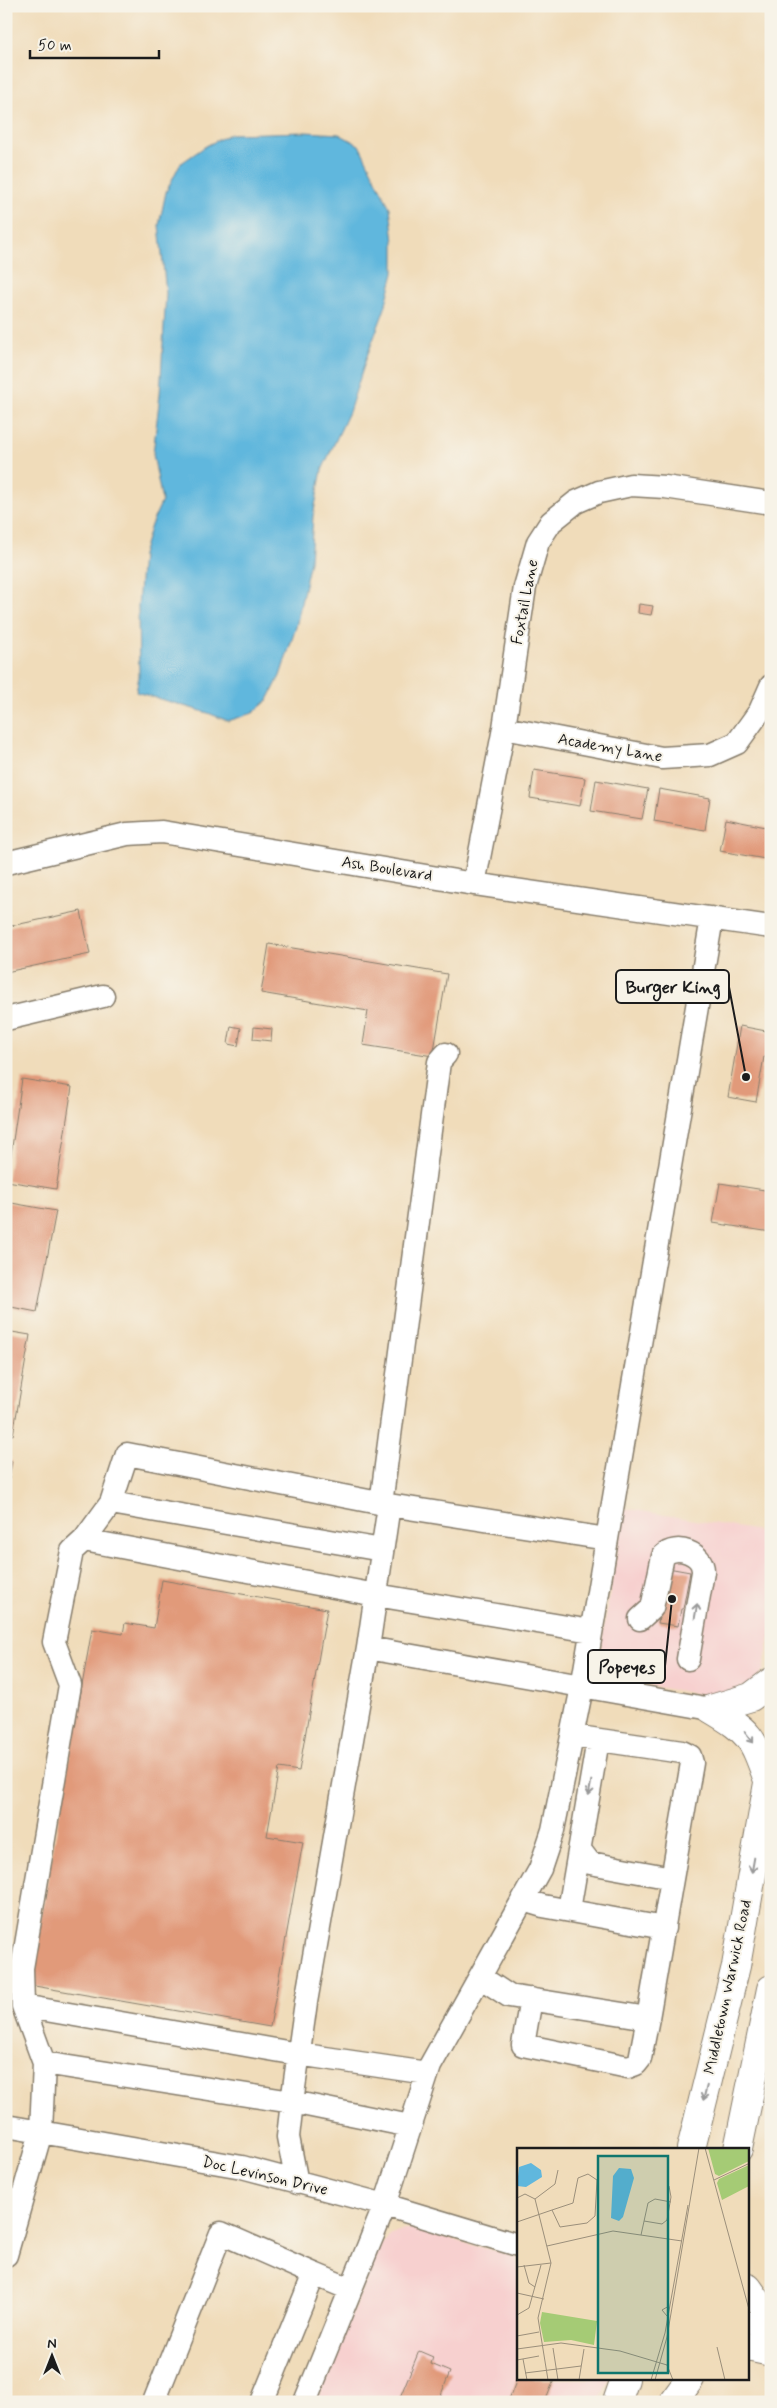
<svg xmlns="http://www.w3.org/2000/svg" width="777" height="2408" viewBox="0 0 777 2408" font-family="Mynerve,sans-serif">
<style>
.built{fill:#f7d0cf}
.water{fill:#60b7dd;stroke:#3e6a7c}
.building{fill:#e19a7a}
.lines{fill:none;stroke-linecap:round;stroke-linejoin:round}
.minor-casing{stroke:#867c6b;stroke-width:25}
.major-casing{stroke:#867c6b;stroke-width:30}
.minor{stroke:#fff;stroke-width:22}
.major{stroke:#fff;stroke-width:28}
.oneway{stroke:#999}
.labels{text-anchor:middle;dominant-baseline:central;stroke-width:4;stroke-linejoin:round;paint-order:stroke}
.street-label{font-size:16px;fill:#1c1c1c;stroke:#f7f3e8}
.inset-road{fill:none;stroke:#9b8f7b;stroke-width:1}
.view{fill:#0f766e;fill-opacity:0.15;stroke:#0f766e;stroke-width:2.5}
.inset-edge{fill:none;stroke:#1c1c1c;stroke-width:2.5}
.leader{fill:none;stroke:#1c1c1c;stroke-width:2}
.callout-dot{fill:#1c1c1c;stroke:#f7f3e8;stroke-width:2}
.callout{fill:#f7f3e8;stroke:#1c1c1c;stroke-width:2}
.callout-label{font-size:18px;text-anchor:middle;font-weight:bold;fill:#1c1c1c}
</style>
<rect width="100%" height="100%" fill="#f7f3e8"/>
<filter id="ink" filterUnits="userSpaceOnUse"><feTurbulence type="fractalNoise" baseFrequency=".02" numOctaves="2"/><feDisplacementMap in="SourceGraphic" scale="10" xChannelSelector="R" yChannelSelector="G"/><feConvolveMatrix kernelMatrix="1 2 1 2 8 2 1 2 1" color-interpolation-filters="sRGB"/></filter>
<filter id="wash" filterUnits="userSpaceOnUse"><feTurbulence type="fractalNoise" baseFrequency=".0096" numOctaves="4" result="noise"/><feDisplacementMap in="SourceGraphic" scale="20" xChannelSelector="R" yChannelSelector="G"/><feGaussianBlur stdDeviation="1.12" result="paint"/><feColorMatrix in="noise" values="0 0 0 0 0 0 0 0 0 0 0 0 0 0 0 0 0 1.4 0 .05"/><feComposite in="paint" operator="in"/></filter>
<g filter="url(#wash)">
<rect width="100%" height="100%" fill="#f0dcba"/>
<!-- built -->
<path class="built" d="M 624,1508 L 771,1533 L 771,1633 L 763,1670 L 754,1683 L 716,1697 L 602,1678 L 596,1675 Z
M 404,2229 L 412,2229 L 518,2257 L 518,2379 L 610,2379 L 598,2402 L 316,2402 L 380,2245 L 391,2234 Z"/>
<!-- water -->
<path class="water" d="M 305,132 L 339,134 L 359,145 L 390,208 L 394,242 L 394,273 L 384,311 L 367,356 L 349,412 L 322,470 L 313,516 L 310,561 L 296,627 L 280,676 L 268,700 L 253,713 L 228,721 L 208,713 L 136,692 L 139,676 L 138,606 L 142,555 L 151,525 L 162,501 L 153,454 L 160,394 L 166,293 L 159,225 L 166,192 L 180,164 L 206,146 L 230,134 Z"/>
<g id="blocks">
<!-- building -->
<path class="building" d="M 639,604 L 653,606 L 651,615 L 638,613 Z
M 534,770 L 585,778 L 580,806 L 530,798 Z
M 596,780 L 648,789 L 642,819 L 591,811 Z
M 659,789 L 710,798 L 705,830 L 654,821 Z
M 726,819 L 771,828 L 771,860 L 720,851 Z
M 81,911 L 90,954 L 6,972 L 6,927 Z
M 269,944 L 447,974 L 433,1056 L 363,1045 L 368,1011 L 261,993 Z
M 231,1026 L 241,1028 L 238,1046 L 228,1044 Z
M 740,1026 L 771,1032 L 771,1058 L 764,1057 L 756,1102 L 728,1097 Z
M 254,1027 L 272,1029 L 271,1041 L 253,1039 Z
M 22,1079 L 72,1087 L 56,1189 L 7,1181 Z
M 720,1183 L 771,1191 L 771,1232 L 713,1223 Z
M 6,1202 L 56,1211 L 37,1312 L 6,1306 Z
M 6,1331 L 30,1335 L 13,1435 L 6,1434 Z
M 6,1460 L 12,1461 L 7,1491 L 6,1491 Z
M 668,1568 L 690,1572 L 683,1609 L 681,1609 L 678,1626 L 658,1623 Z
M 162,1580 L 327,1609 L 299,1771 L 279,1768 L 267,1836 L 303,1842 L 270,2027 L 29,1985 L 92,1629 L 123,1634 L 125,1623 L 154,1628 Z
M 419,2351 L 433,2357 L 431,2364 L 450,2372 L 438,2402 L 398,2402 Z
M 517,2379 L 551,2379 L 554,2380 L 545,2402 L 508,2402 Z"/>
</g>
</g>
<g filter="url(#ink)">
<use href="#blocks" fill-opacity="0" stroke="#867c6b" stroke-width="1"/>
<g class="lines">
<defs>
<path id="minor" d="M 504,728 L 662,758 L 710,755 L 737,743 L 760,711 L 771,686
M 6,863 L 127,834 L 162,832 L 474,884 L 771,927
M 474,884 L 504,728 L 525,587 L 538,542 L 551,522 L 576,502 L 599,492 L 631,485 L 665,487 L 771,503
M 6,1019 L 103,996
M 111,1503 L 382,1550
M 381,1504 L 439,1062 L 446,1054
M 84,1540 L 111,1503 L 127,1454 L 389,1505
M 640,1619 L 652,1608 L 663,1556 C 676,1543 704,1553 703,1572 L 688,1659
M 368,1648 L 389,1505 L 607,1539
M 572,1736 L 682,1752 L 690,1756 L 692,1763 L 648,2018
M 580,1850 L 590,1863 L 672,1878
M 523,1900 L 543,1906 L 664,1928
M 569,1910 L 598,1740
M 480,1977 L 509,1996 L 648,2018 L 640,2059 L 636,2064 L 628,2067 L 523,2045 L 531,1999
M 44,2063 L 292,2102 L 288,2137 L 297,2183
M 427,2073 L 298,2054 L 23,2006 L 22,1968 L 70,1685 L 54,1642 L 72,1551 L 84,1540 L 376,1595 L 591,1631
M 6,2126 L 242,2167 L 385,2205 L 518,2245
M 410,2126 L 292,2102 L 306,2002 L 368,1648 L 711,1709
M 6,2255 L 41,2132 L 44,2063 L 23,2006
M 314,2274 L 350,2289
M 748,2320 L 771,2333
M 154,2402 L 221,2233 L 314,2274 L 262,2402
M 305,2402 L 385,2205 L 430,2066 L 540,1869 L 553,1830 L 582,1687 L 712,918"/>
<path id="major" d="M 711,1709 C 751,1733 752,1736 768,1780
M 711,1709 L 751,1697 L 771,1682
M 691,2149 L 736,1966 L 771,1766
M 738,2149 L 771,1989
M 748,2288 L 771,2321
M 748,2347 L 771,2352
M 617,2402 L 625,2379
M 673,2402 L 690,2379"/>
</defs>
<!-- minor casing -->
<use href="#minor" class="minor-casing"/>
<!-- major casing -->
<use href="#major" class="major-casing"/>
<!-- minor -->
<use href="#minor" class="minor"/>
<!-- major -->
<use href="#major" class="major"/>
</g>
<!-- one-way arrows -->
<defs><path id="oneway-shaft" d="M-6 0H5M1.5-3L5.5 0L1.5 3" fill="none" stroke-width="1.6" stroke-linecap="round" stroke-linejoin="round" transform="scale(1.25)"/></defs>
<g class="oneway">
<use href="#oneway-shaft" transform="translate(696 1611) rotate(-80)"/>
<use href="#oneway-shaft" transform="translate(749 1737) rotate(53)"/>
<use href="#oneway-shaft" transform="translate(590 1788) rotate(100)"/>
<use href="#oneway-shaft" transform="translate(753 1865) rotate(100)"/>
<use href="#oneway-shaft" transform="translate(705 2093) rotate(104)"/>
</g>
</g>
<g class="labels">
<!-- street labels -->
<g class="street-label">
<text transform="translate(525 602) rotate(-79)">Foxtail Lane</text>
<text transform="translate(610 748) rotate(10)">Academy Lane</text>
<text transform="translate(387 869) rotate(9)">Ash Boulevard</text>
<text transform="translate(728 1987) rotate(-78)">Middletown Warwick Road</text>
<text transform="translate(265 2176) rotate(13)">Doc Levinson Drive</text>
</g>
</g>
<!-- overview -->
<g transform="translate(517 2148)">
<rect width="232" height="232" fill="#f0dcba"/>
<path d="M 191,0 L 232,0 L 232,13 L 202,28 L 198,26 ZM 232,17 L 232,38 L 205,52 L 200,35 L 202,31 ZM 25,164 L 80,173 L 77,197 L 54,192 L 27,194 L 23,175 Z" fill="#a5cb75"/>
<path d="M 14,15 L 24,22 L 25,29 L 9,39 L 0,38 L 2,19 ZM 102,20 L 114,21 L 117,30 L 106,69 L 102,73 L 94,70 L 96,28 Z" fill="#60b7dd"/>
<path class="inset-road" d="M 188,0 L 233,165M 71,26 L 80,32 L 78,68 L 70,75 L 43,79 L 35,62 L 56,55 L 61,30 ZM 197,32 L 233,15M 0,50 L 8,46 L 18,51 L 34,115 L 21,170 L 31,232M 18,51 L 38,36 L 41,22M 127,73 L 145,76 L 150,72 L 154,49 L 152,38M 0,74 L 35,62M 124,87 L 131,55 L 138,51 L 154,54M 30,98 L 96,83 L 165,93M 7,117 L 12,135 L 18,139M 0,119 L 34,115M 0,145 L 27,151M 0,167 L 12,160 L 24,117M 150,168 L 145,162 L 152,158M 0,188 L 22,184M 200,199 L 208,232M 36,200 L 41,232M 0,201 L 44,195 L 103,203 L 150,217 L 156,232M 6,211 L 10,232M 0,212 L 22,208M 8,225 L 64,218M 62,232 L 67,201M 134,232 L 148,185 L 171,57M 138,232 L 150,189 L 182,0"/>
<path class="view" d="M 81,8 L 151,8 L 151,225 L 81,225 Z"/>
<rect width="232" height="232" class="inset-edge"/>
</g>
<!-- callouts -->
<path class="leader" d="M746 1077L729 987M672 1599L665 1666"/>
<g class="callout-dot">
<circle cx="746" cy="1077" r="5"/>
<circle cx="672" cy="1599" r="5"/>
</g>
<g class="callout">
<rect x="616" y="970" width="113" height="33" rx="5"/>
<rect x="588" y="1650" width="77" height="33" rx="5"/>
</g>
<g class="callout-label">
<text x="673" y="993">Burger King</text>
<text x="627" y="1673">Popeyes</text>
</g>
<!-- margin -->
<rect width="777" height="2408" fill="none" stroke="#f7f3e8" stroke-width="25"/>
<!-- north arrow -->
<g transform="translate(52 2356)" stroke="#f7f3e8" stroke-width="4" paint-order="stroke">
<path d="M0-4L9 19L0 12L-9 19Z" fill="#1c1c1c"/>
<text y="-8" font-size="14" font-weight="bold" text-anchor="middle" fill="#1c1c1c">N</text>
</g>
<!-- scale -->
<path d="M30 50v8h129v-8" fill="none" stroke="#1c1c1c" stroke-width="2.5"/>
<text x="38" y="50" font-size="15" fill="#1c1c1c" stroke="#f7f3e8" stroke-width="4" paint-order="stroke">50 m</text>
</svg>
